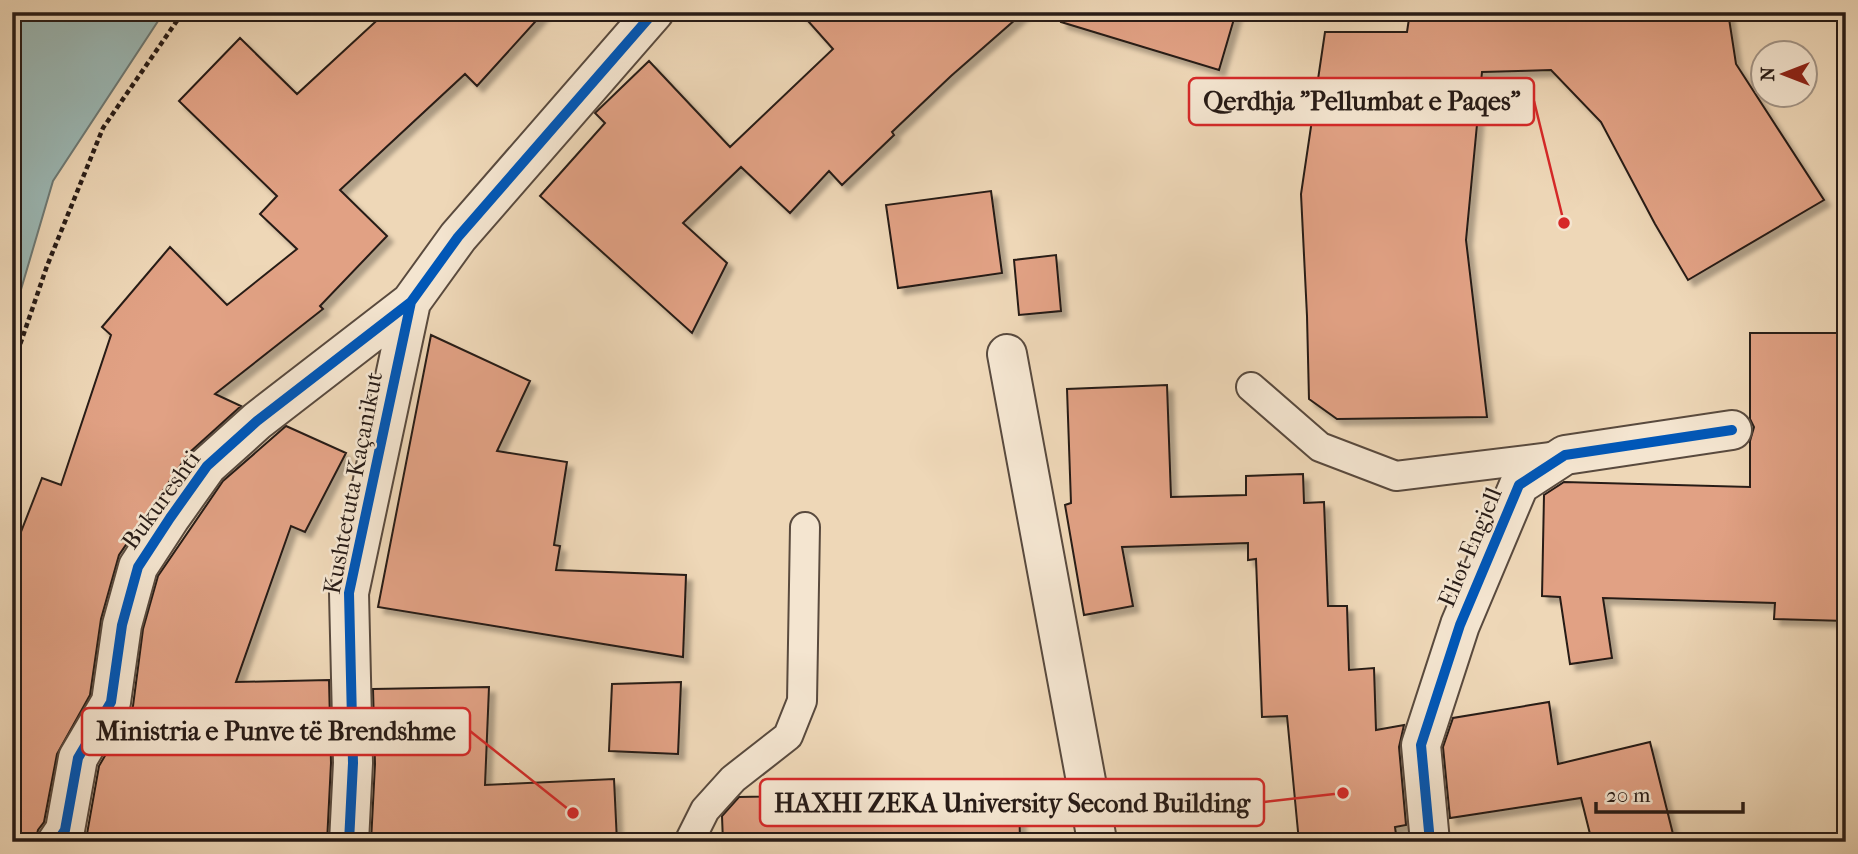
<svg xmlns="http://www.w3.org/2000/svg" width="1858" height="854" viewBox="0 0 1858 854" font-family="'IM FELL French Canon',serif">
<style>
.water{fill:#9bb8b5;stroke:#6d7975;stroke-width:2}
.building{fill:#e1a184;stroke:#271b16;stroke-width:2;filter:url(#shadow)}
.lines{fill:none;stroke-linecap:round;stroke-linejoin:round}
.service-casing{stroke:#594a3e;stroke-width:32}
.minor-casing{stroke:#594a3e;stroke-width:42}
.path{stroke:#271b16;stroke-width:4.5;stroke-dasharray:5 3.5;stroke-linecap:butt}
.service{stroke:#f4e5d0;stroke-width:28}
.minor{stroke:#f4e5d0;stroke-width:38}
.cycleway-casing{stroke:#f4e5d0;stroke-width:15}
.cycleway{stroke:#0057b8;stroke-width:10}
.labels{text-anchor:middle;dominant-baseline:central;stroke-width:5;stroke-linejoin:round;paint-order:stroke}
.street-label{font-size:24px;fill:#271b16;stroke:#f4e5d0}
.leader{fill:none;stroke:#d62828;stroke-width:2.5}
.callout-dot{fill:#d62828;stroke:#f4e5d0;stroke-width:2.5}
.callout{fill:#f4e5d0;stroke:#d62828;stroke-width:2.5}
.callout-label{font-size:26px;text-anchor:middle;font-weight:bold;fill:#271b16}
</style>
<defs>
<filter id="shadow"><feDropShadow dx="6" dy="6" stdDeviation="2" flood-color="#0004"/></filter>
</defs>
<rect width="100%" height="100%" fill="#eed7b7"/>
<filter id="stains"><feTurbulence type="fractalNoise" baseFrequency=".00286" numOctaves="4"/><feColorMatrix values="0 0 0 0 .2 0 0 0 0 .09 0 0 0 0 .02 0 0 0 .5 -.17"/></filter>
<radialGradient id="worn" r=".72"><stop offset=".6" stop-color="#630" stop-opacity="0"/><stop offset="1" stop-color="#630" stop-opacity=".3"/></radialGradient>
<!-- water -->
<path class="water" d="M 12,12 L 164,12 L 53,181 L 12,320 Z"/>
<!-- building -->
<path class="building" d="M 386,12 L 544,12 L 477,86 L 465,74 L 340,190 L 387,236 L 320,306 L 323,309 L 215,394 L 241,406 L 189,453 L 119,555 L 101,619 L 90,695 L 57,754 L 44,822 L 38,830 L 35,842 L 12,842 L 12,555 L 42,478 L 61,485 L 111,335 L 102,327 L 170,247 L 227,305 L 297,249 L 260,214 L 277,196 L 179,101 L 240,38 L 297,94 Z
M 800,12 L 1024,12 L 951,76 L 892,132 L 894,135 L 842,185 L 829,171 L 790,213 L 741,167 L 683,223 L 727,263 L 692,333 L 540,196 L 605,123 L 595,113 L 649,61 L 730,147 L 833,49 Z
M 1063,12 L 1236,12 L 1219,70 L 1061,22 Z
M 1410,12 L 1728,12 L 1736,64 L 1824,200 L 1688,280 L 1655,224 L 1601,122 L 1551,70 L 1482,72 L 1466,240 L 1487,417 L 1337,419 L 1309,399 L 1307,316 L 1301,194 L 1325,32 L 1407,32 Z
M 991,191 L 1002,273 L 898,288 L 886,205 Z
M 1056,255 L 1061,311 L 1019,315 L 1014,260 Z
M 1750,333 L 1846,333 L 1846,621 L 1774,619 L 1775,603 L 1603,598 L 1612,658 L 1570,664 L 1560,597 L 1542,596 L 1544,495 L 1564,482 L 1750,487 L 1750,441 L 1754,427 L 1750,419 Z
M 431,335 L 530,381 L 497,451 L 567,462 L 554,545 L 560,546 L 556,570 L 686,575 L 683,657 L 378,607 Z
M 1167,385 L 1171,497 L 1246,495 L 1246,476 L 1303,474 L 1304,503 L 1324,502 L 1328,606 L 1347,606 L 1349,670 L 1374,668 L 1376,730 L 1404,725 L 1399,747 L 1406,825 L 1395,827 L 1397,842 L 1299,842 L 1287,716 L 1262,717 L 1256,559 L 1248,560 L 1248,543 L 1122,547 L 1133,606 L 1084,615 L 1065,505 L 1071,503 L 1067,389 Z
M 286,426 L 346,453 L 305,532 L 291,526 L 236,682 L 329,680 L 331,763 L 327,842 L 83,842 L 87,834 L 99,766 L 130,713 L 133,706 L 143,629 L 158,576 L 223,481 Z
M 681,682 L 678,754 L 609,751 L 612,684 Z
M 489,687 L 485,785 L 614,779 L 617,842 L 371,842 L 375,764 L 373,689 Z
M 1549,702 L 1558,764 L 1650,742 L 1675,842 L 1592,842 L 1581,798 L 1450,818 L 1443,747 L 1453,718 Z
M 1019,792 L 1020,842 L 723,842 L 722,816 L 739,797 Z"/>
<g class="lines">
<defs>
<path id="service" d="M 1251,387 L 1320,447 L 1396,476 L 1559,456
M 689,842 L 705,810 L 733,779 L 788,736 L 802,701 L 805,527"/>
<path id="minor" d="M 1007,354 L 1096,835 L 1095,842
M 57,842 L 65,830 L 78,758 L 111,702 L 122,625 L 138,567 L 170,518 L 207,466 L 257,421 L 411,302
M 349,842 L 353,763 L 349,593 L 411,302 L 458,237 L 654,12
M 1430,842 L 1421,745 L 1460,625 L 1519,485 L 1565,455 L 1732,430"/>
</defs>
<!-- service casing -->
<use href="#service" class="service-casing"/>
<!-- minor casing -->
<use href="#minor" class="minor-casing"/>
<!-- path -->
<path class="path" d="M 12,368 L 47,266 L 103,128 L 183,12"/>
<!-- service -->
<use href="#service" class="service"/>
<!-- minor -->
<use href="#minor" class="minor"/>
<defs>
<path id="cycleway" d="M 57,842 L 65,830 L 78,758 L 111,702 L 122,625 L 138,567 L 170,518 L 207,466 L 257,421 L 411,302
M 349,842 L 353,763 L 349,593 L 411,302 L 458,237 L 654,12
M 1430,842 L 1421,745 L 1460,625 L 1519,485 L 1565,455 L 1732,430"/>
</defs>
<!-- cycleway casing -->
<use href="#cycleway" class="cycleway-casing"/>
<!-- cycleway -->
<use href="#cycleway" class="cycleway"/>
</g>
<g class="labels">
<!-- street labels -->
<g class="street-label">
<text transform="translate(353 483) rotate(-79)">Kushtetuta Kaçanikut</text>
<text transform="translate(161 500) rotate(-54)">Bukureshti</text>
<text transform="translate(1470 547) rotate(-67)">Eliot Engjell</text>
</g>
</g>
<!-- callouts -->
<path class="leader" d="M1564 223L1534 101M573 813L470 731M1343 793L1264 802"/>
<g class="callout-dot">
<circle cx="1564" cy="223" r="7"/>
<circle cx="573" cy="813" r="7"/>
<circle cx="1343" cy="793" r="7"/>
</g>
<g class="callout">
<rect x="1189" y="78" width="345" height="47" rx="7"/>
<rect x="82" y="708" width="388" height="47" rx="7"/>
<rect x="760" y="779" width="504" height="47" rx="7"/>
</g>
<g class="callout-label">
<text x="1362" y="110">Qerdhja "Pellumbat e Paqes"</text>
<text x="276" y="740">Ministria e Punve të Brendshme</text>
<text x="1012" y="812">HAXHI ZEKA University Second Building</text>
</g>
<!-- margin -->
<rect width="1858" height="854" fill="none" stroke="#eed7b7" stroke-width="42"/>
<rect x="14" y="14" width="1830" height="826" fill="none" stroke="#271b16" stroke-width="3.5"/>
<rect x="21" y="21" width="1816" height="812" fill="none" stroke="#271b16" stroke-width="2"/>
<!-- north arrow -->
<g transform="translate(1784 74) rotate(270)"><circle r="33" fill="#f4e5d0" stroke="#a29486" stroke-width="2"/>
<path d="M0-5L12 26L0 18L-12 26Z" fill="#8f2418"/>
<text y="-10" font-size="19" font-weight="bold" text-anchor="middle" fill="#271b16">N</text>
</g>
<!-- scale -->
<path d="M1596 802v10h147v-10" fill="none" stroke="#271b16" stroke-width="3.5"/>
<text x="1606" y="802" font-size="21" fill="#271b16" stroke="#f4e5d0" stroke-width="5" paint-order="stroke">20 m</text>
<rect width="100%" height="100%" filter="url(#stains)"/>
<rect width="100%" height="100%" fill="url(#worn)"/>
</svg>
